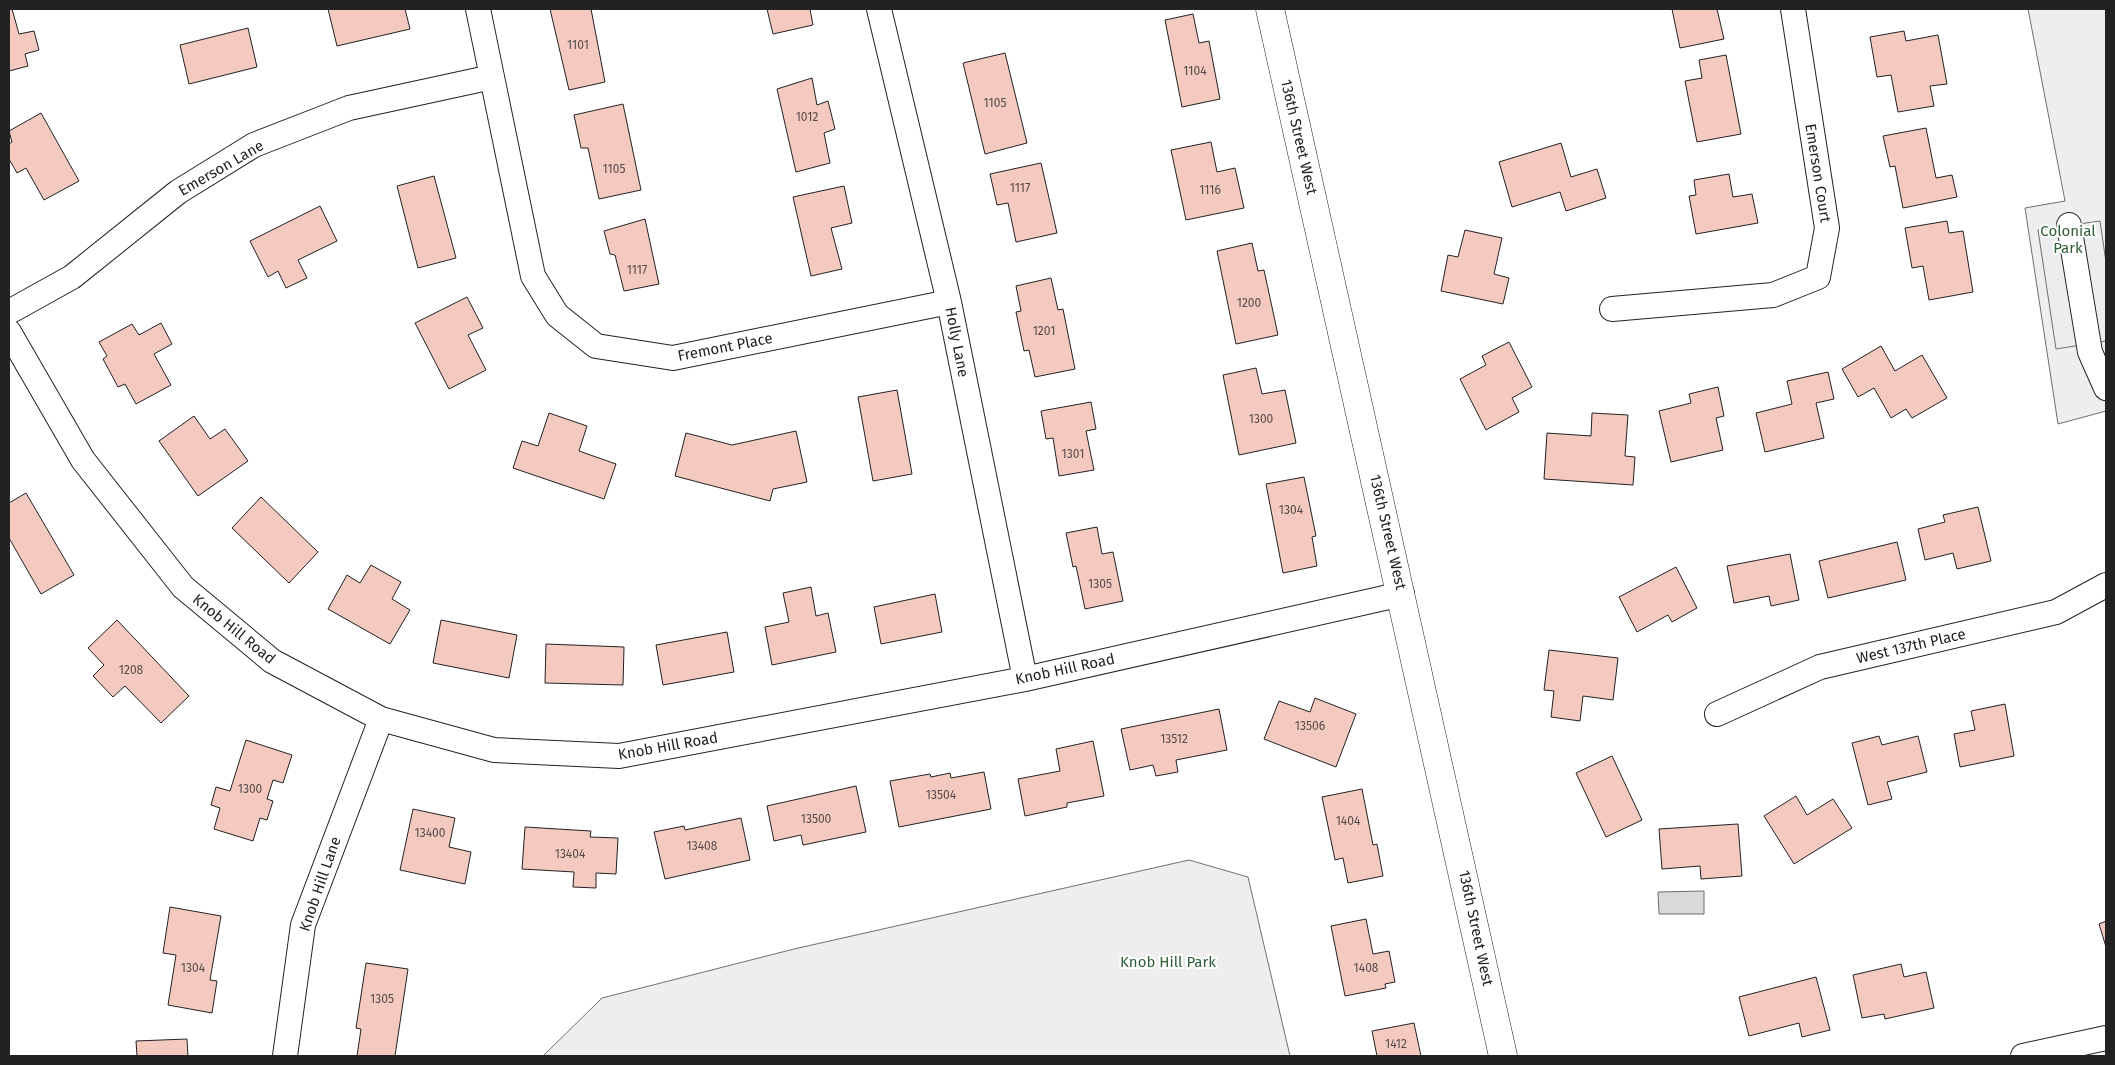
<svg xmlns="http://www.w3.org/2000/svg" width="2115" height="1065" viewBox="0 0 2115 1065" font-family="'Fira Sans',sans-serif">
<style>
.green{fill:#eee;stroke:#6f6f6f}
.parking{fill:#ededed;stroke:#6f6f6f}
.water{fill:#d9d9d9;stroke:#6f6f6f}
.building{fill:#f3c9c0;stroke:#222}
.lines{fill:none;stroke-linecap:round;stroke-linejoin:round}
.street-casing{stroke:#222;stroke-width:26}
.secondary-casing{stroke:#222;stroke-width:29}
.street{stroke:#fff;stroke-width:24}
.secondary{stroke:#fff;stroke-width:28}
.labels{text-anchor:middle;dominant-baseline:central;stroke-width:4;stroke-linejoin:round;paint-order:stroke}
.number-label{font-size:12px;fill:#564c4a}
.street-label{font-size:15px;fill:#222;stroke:#fff}
.park-label{font-size:15px;fill:#2f5e38;stroke:#fff}
</style>
<rect width="100%" height="100%" fill="#fff"/>
<!-- green -->
<path class="green" d="M 2028,9 L 2106,9 L 2106,411 L 2058,424 L 2025,208 L 2065,201 Z
M 1189,860 L 1248,877 L 1290,1056 L 543,1056 L 602,998 L 794,949 Z"/>
<!-- parking -->
<path class="parking" d="M 2100,221 L 2106,262 L 2106,341 L 2056,349 L 2038,230 Z"/>
<!-- water -->
<path class="water" d="M 1704,891 L 1704,914 L 1659,914 L 1658,892 Z"/>
<!-- building -->
<path class="building" d="M 9,9 L 12,9 L 19,34 L 34,31 L 39,50 L 25,54 L 28,66 L 9,71 Z
M 328,9 L 405,9 L 410,29 L 337,46 Z
M 550,9 L 591,9 L 605,82 L 569,90 Z
M 767,9 L 810,9 L 813,25 L 773,34 Z
M 1672,9 L 1717,9 L 1724,39 L 1680,48 Z
M 1193,14 L 1199,43 L 1209,41 L 1220,99 L 1182,107 L 1165,20 Z
M 248,28 L 257,67 L 189,84 L 180,45 Z
M 1904,31 L 1906,41 L 1938,35 L 1947,84 L 1930,86 L 1934,106 L 1898,112 L 1891,75 L 1877,77 L 1870,37 Z
M 1005,53 L 1027,143 L 985,154 L 963,63 Z
M 1726,55 L 1741,134 L 1697,142 L 1685,81 L 1702,78 L 1699,60 Z
M 812,78 L 817,105 L 828,101 L 835,129 L 824,133 L 830,163 L 796,172 L 777,89 Z
M 623,104 L 641,190 L 599,199 L 588,148 L 581,148 L 574,115 Z
M 41,113 L 79,181 L 44,200 L 26,168 L 17,173 L 9,159 L 9,144 L 12,142 L 9,131 Z
M 1926,128 L 1936,178 L 1952,175 L 1957,197 L 1903,208 L 1895,166 L 1890,167 L 1883,136 Z
M 1211,142 L 1217,172 L 1235,168 L 1244,208 L 1186,220 L 1171,150 Z
M 1561,143 L 1571,177 L 1597,169 L 1606,198 L 1566,211 L 1560,192 L 1512,207 L 1499,162 Z
M 1041,163 L 1057,233 L 1016,242 L 1008,203 L 997,205 L 990,174 Z
M 1729,174 L 1733,197 L 1752,194 L 1758,223 L 1696,234 L 1689,196 L 1696,195 L 1694,180 Z
M 434,176 L 456,258 L 418,268 L 397,186 Z
M 844,186 L 852,223 L 831,228 L 842,269 L 811,276 L 793,197 Z
M 320,206 L 337,241 L 298,260 L 307,278 L 286,288 L 278,271 L 268,277 L 250,241 Z
M 645,219 L 659,284 L 624,291 L 615,255 L 610,254 L 604,231 Z
M 1947,221 L 1949,233 L 1963,231 L 1973,292 L 1929,300 L 1923,266 L 1912,268 L 1905,228 Z
M 1465,230 L 1502,238 L 1494,274 L 1509,278 L 1503,304 L 1441,291 L 1448,255 L 1458,257 Z
M 1252,243 L 1258,271 L 1264,270 L 1278,335 L 1236,344 L 1217,251 Z
M 1051,278 L 1058,310 L 1063,309 L 1075,369 L 1035,377 L 1029,350 L 1024,351 L 1016,312 L 1021,311 L 1016,286 Z
M 467,297 L 483,328 L 468,335 L 486,370 L 449,389 L 415,323 Z
M 161,323 L 172,344 L 154,354 L 171,385 L 136,404 L 125,384 L 118,387 L 103,359 L 107,356 L 99,342 L 132,324 L 139,335 Z
M 1509,342 L 1532,387 L 1512,398 L 1519,412 L 1486,430 L 1460,379 L 1486,365 L 1482,356 Z
M 1881,346 L 1895,371 L 1922,355 L 1947,398 L 1912,418 L 1906,409 L 1891,418 L 1874,388 L 1858,397 L 1842,369 Z
M 1256,368 L 1262,394 L 1285,390 L 1296,443 L 1239,455 L 1223,375 Z
M 1828,372 L 1834,399 L 1816,403 L 1824,438 L 1765,452 L 1756,413 L 1792,404 L 1787,381 Z
M 1718,387 L 1724,416 L 1716,418 L 1723,450 L 1671,462 L 1659,411 L 1691,403 L 1689,394 Z
M 897,390 L 912,474 L 873,481 L 858,397 Z
M 1091,402 L 1096,429 L 1086,431 L 1094,470 L 1059,476 L 1053,438 L 1046,439 L 1041,411 Z
M 549,413 L 587,426 L 579,451 L 616,464 L 604,499 L 513,468 L 522,441 L 538,446 Z
M 1592,413 L 1628,415 L 1625,456 L 1635,457 L 1633,485 L 1544,479 L 1547,433 L 1591,436 Z
M 194,416 L 210,439 L 225,429 L 248,461 L 198,496 L 159,441 Z
M 796,431 L 807,482 L 773,489 L 770,501 L 675,476 L 686,433 L 732,445 Z
M 1304,477 L 1316,536 L 1312,537 L 1317,566 L 1283,573 L 1266,484 Z
M 26,493 L 74,575 L 41,594 L 9,538 L 9,503 Z
M 261,497 L 318,552 L 289,583 L 232,528 Z
M 1978,507 L 1991,561 L 1957,569 L 1953,553 L 1925,560 L 1918,529 L 1945,522 L 1943,515 Z
M 1097,527 L 1102,554 L 1113,552 L 1123,601 L 1085,609 L 1076,566 L 1073,567 L 1066,533 Z
M 1897,542 L 1906,580 L 1828,598 L 1819,561 Z
M 1790,554 L 1799,600 L 1771,606 L 1769,596 L 1734,603 L 1727,566 Z
M 371,565 L 401,582 L 392,599 L 410,610 L 390,644 L 328,609 L 347,575 L 360,583 Z
M 1676,567 L 1697,608 L 1672,622 L 1668,615 L 1637,632 L 1619,597 Z
M 811,587 L 816,616 L 828,613 L 836,652 L 772,665 L 765,627 L 789,622 L 783,593 Z
M 935,594 L 942,632 L 881,644 L 874,607 Z
M 117,620 L 189,696 L 161,723 L 125,686 L 113,697 L 93,676 L 104,665 L 88,648 Z
M 441,620 L 517,635 L 509,678 L 433,663 Z
M 727,632 L 734,672 L 663,685 L 656,645 Z
M 546,644 L 624,647 L 623,685 L 545,683 Z
M 1549,650 L 1618,658 L 1613,700 L 1583,696 L 1580,721 L 1551,717 L 1554,691 L 1544,690 Z
M 1315,698 L 1356,714 L 1336,767 L 1264,739 L 1279,701 L 1310,712 Z
M 2005,704 L 2014,756 L 1960,767 L 1954,734 L 1975,730 L 1971,711 Z
M 1219,709 L 1227,750 L 1176,760 L 1178,772 L 1156,776 L 1153,765 L 1130,770 L 1121,729 Z
M 1879,736 L 1882,745 L 1918,736 L 1927,772 L 1887,782 L 1892,799 L 1868,805 L 1852,743 Z
M 246,740 L 292,755 L 283,783 L 273,780 L 267,799 L 273,801 L 267,820 L 260,818 L 253,841 L 214,829 L 220,808 L 211,805 L 216,787 L 230,791 Z
M 1093,741 L 1104,796 L 1067,803 L 1067,807 L 1025,816 L 1018,779 L 1060,771 L 1056,749 Z
M 1612,756 L 1642,820 L 1606,837 L 1576,773 Z
M 984,772 L 991,809 L 899,827 L 890,781 L 930,774 L 931,777 L 950,773 L 951,778 Z
M 856,786 L 866,832 L 803,845 L 801,835 L 774,841 L 767,806 Z
M 1362,789 L 1373,845 L 1377,844 L 1383,876 L 1348,883 L 1343,858 L 1335,860 L 1322,797 Z
M 1796,796 L 1807,815 L 1833,799 L 1852,828 L 1794,864 L 1764,816 Z
M 413,809 L 455,818 L 449,847 L 471,852 L 465,884 L 400,870 Z
M 741,818 L 750,860 L 665,879 L 654,832 L 684,826 L 685,830 Z
M 1738,824 L 1742,876 L 1701,879 L 1700,866 L 1662,869 L 1659,829 Z
M 525,827 L 591,831 L 590,837 L 618,838 L 616,874 L 596,873 L 596,888 L 573,887 L 574,872 L 522,869 Z
M 170,907 L 221,916 L 210,980 L 217,981 L 212,1013 L 168,1005 L 176,955 L 163,953 Z
M 1366,919 L 1373,954 L 1389,951 L 1395,982 L 1385,984 L 1386,988 L 1345,996 L 1331,926 Z
M 2106,921 L 2106,947 L 2099,924 Z
M 366,963 L 408,969 L 395,1056 L 357,1056 L 361,1029 L 356,1028 Z
M 1901,964 L 1904,977 L 1926,972 L 1934,1008 L 1885,1019 L 1884,1014 L 1862,1018 L 1853,975 Z
M 1816,977 L 1830,1030 L 1802,1037 L 1799,1023 L 1749,1036 L 1739,997 Z
M 1414,1023 L 1421,1056 L 1377,1056 L 1372,1031 Z
M 187,1039 L 188,1056 L 137,1056 L 136,1041 Z"/>
<g class="lines">
<defs>
<path id="street" d="M 478,9 L 533,276 L 557,315 L 596,346 L 673,358 L 949,302
M 879,9 L 949,302 L 1025,679
M 2069,225 L 2090,352 L 2106,388
M 1612,309 L 1773,295 L 1818,277 L 1827,228 L 1793,9
M 9,312 L 72,277 L 178,192 L 254,145 L 349,108 L 492,77
M 9,332 L 83,460 L 183,587 L 272,661 L 381,719 L 494,750 L 619,756 L 1025,679 L 1402,594
M 1717,714 L 1820,667 L 2056,612 L 2106,585
M 285,1056 L 303,925 L 381,719
M 2023,1056 L 2106,1038"/>
<path id="secondary" d="M 1270,9 L 1503,1056"/>
</defs>
<!-- street casing -->
<use href="#street" class="street-casing"/>
<!-- secondary casing -->
<use href="#secondary" class="secondary-casing"/>
<!-- street -->
<use href="#street" class="street"/>
<!-- secondary -->
<use href="#secondary" class="secondary"/>
</g>
<g class="labels">
<!-- number labels -->
<g class="number-label">
<text x="578" y="45">1101</text>
<text x="1195" y="71">1104</text>
<text x="995" y="103">1105</text>
<text x="807" y="117">1012</text>
<text x="614" y="169">1105</text>
<text x="1020" y="188">1117</text>
<text x="1210" y="190">1116</text>
<text x="637" y="270">1117</text>
<text x="1249" y="303">1200</text>
<text x="1044" y="331">1201</text>
<text x="1261" y="419">1300</text>
<text x="1073" y="454">1301</text>
<text x="1291" y="510">1304</text>
<text x="1100" y="584">1305</text>
<text x="131" y="670">1208</text>
<text x="1310" y="726">13506</text>
<text x="1174" y="739">13512</text>
<text x="250" y="789">1300</text>
<text x="941" y="795">13504</text>
<text x="816" y="819">13500</text>
<text x="1348" y="821">1404</text>
<text x="430" y="833">13400</text>
<text x="702" y="846">13408</text>
<text x="570" y="854">13404</text>
<text x="193" y="968">1304</text>
<text x="1366" y="968">1408</text>
<text x="382" y="999">1305</text>
<text x="1396" y="1044">1412</text>
</g>
<!-- street labels -->
<g class="street-label">
<text transform="translate(1299 137) rotate(77)">136th Street West</text>
<text transform="translate(221 168) rotate(-30)">Emerson Lane</text>
<text transform="translate(1818 173) rotate(81)">Emerson Court</text>
<text transform="translate(957 342) rotate(79)">Holly Lane</text>
<text transform="translate(725 347) rotate(-11)">Fremont Place</text>
<text transform="translate(1388 532) rotate(77)">136th Street West</text>
<text transform="translate(234 629) rotate(39)">Knob Hill Road</text>
<text transform="translate(1911 646) rotate(-13)">West 137th Place</text>
<text transform="translate(1065 669) rotate(-12)">Knob Hill Road</text>
<text transform="translate(668 746) rotate(-10)">Knob Hill Road</text>
<text transform="translate(320 884) rotate(-71)">Knob Hill Lane</text>
<text transform="translate(1476 928) rotate(78)">136th Street West</text>
</g>
<!-- park labels -->
<g class="park-label">
<text x="2068" y="231">Colonial<tspan x="2068" dy="17">Park</tspan></text>
<text x="1168" y="962">Knob Hill Park</text>
</g>
</g>
<!-- border -->
<rect width="2115" height="1065" fill="none" stroke="#222222" stroke-width="20"/>
</svg>
